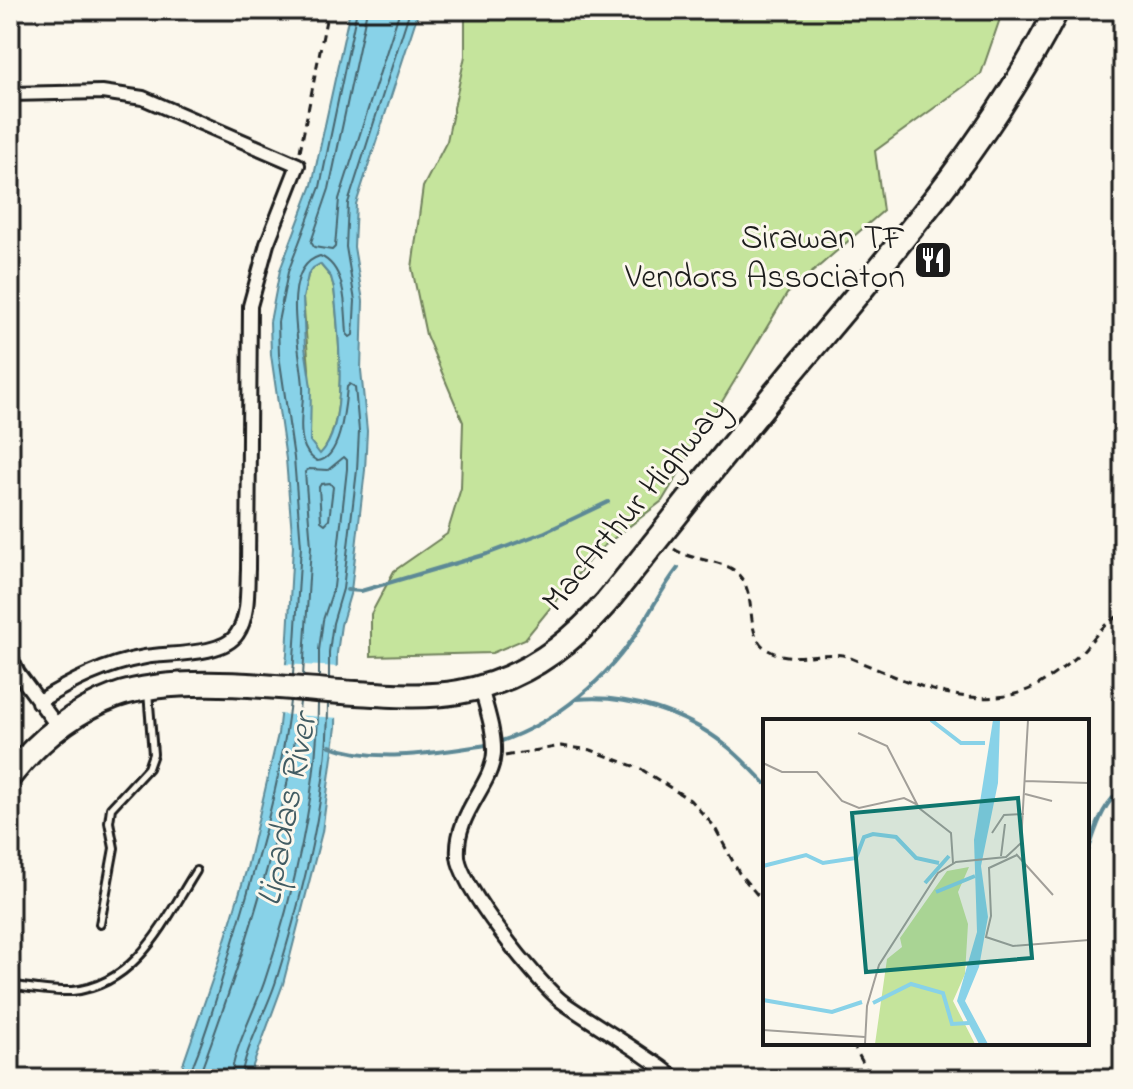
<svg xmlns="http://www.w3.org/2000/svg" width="1133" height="1089" viewBox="0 0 1133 1089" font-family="'Indie Flower',sans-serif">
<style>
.green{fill:#c5e49c;stroke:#70805c;stroke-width:2}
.water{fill:#88d2e8;stroke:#5d8996;stroke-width:2;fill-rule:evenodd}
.pier{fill:#fbf7ec}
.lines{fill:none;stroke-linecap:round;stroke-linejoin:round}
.shore{stroke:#47656e;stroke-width:2}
.stream{stroke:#5d8996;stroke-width:4}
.lane-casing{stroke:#1c1c1c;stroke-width:12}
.street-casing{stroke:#1c1c1c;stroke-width:18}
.highway-casing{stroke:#1c1c1c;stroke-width:28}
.path{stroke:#1c1c1c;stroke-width:3;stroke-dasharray:8 6;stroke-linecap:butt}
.lane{stroke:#fbf7ec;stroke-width:6}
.street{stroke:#fbf7ec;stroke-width:12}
.highway{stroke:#fbf7ec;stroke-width:22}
.labels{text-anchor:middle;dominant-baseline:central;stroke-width:6;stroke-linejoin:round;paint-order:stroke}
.poi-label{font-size:34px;fill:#1c1c1c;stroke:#fbf7ec;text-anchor:end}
.street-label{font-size:34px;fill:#1c1c1c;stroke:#fbf7ec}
.water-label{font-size:36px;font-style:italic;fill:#425c63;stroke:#fbf7ec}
.inset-river{fill:none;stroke:#88d2e8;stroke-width:4}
.inset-road{fill:none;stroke:#a29f99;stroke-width:2}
.view{fill:#0f766e;fill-opacity:0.15;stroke:#0f766e;stroke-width:4}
.inset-edge{fill:none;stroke:#1c1c1c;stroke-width:4}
</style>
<rect width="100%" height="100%" fill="#fbf7ec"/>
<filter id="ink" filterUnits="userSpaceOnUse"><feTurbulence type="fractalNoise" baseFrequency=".0125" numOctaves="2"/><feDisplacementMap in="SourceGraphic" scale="16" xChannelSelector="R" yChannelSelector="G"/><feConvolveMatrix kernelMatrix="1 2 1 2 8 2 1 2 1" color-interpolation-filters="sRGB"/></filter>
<g filter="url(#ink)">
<!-- green -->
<path class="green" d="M 465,10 L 1003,10 L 981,74 L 875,151 L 883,211 L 787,294 L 662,501 L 595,553 L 525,639 L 492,653 L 371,656 L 371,614 L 394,571 L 447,534 L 461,488 L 463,422 L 426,335 L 412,268 L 423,187 L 447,141 L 465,56 Z
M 320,264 L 331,277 L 334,288 C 338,330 350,421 320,455 L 310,441 L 309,368 L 303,298 L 308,275 L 313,268 Z"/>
<!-- water -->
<path class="water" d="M 350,10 L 419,10 L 356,204 L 354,247 L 363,301 L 361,370 L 367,431 L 365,470 L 351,591 L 341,625 L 337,653 L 336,727 L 322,832 L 283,984 L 248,1079 L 178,1079 L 217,966 L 247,868 L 278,734 L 287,654 L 293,546 L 286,459 L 271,355 L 270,322 L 280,270 L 312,185 ZM 320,264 L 331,277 L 334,288 C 338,327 350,426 320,454 L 310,441 L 311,387 L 305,347 L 303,298 L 308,275 L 313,268 Z"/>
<!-- pier -->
<path class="pier" d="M 282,664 L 341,667 L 340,718 L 277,714 Z"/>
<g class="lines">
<!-- shore -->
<path class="shore" d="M 367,10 L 329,189 L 311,242 L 314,247 L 332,250 L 335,247 L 339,199 L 400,10
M 330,483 L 333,487 L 329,520 L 325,524 L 321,521 L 319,487 L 321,484 Z
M 293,675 L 301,546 L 294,458 L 279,355 L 278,322 L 288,272 L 320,187 L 357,10
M 303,676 L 311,546 L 305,472 L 309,469 L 328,470 L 344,457 L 347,460 L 347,469 L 334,587 L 323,620 L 319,650 L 319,677
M 329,678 L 329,652 L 333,623 L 343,589 L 357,470 L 359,431 L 355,387 L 350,384 L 347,387 C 345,406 341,460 317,461 C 310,457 305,451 303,442 C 298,424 304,405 303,387 C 302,355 277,268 320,256 C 347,267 345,309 347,334 L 350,337 L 353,335 L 355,301 L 346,247 L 348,203 L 410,10
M 187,1079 C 206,1037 219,989 232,945 C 256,865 281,785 290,701
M 198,1079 C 242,960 286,828 300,702
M 231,1079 C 232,1052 256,1008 265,980 C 293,897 318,791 318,703
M 241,1079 C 244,1050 267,1010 276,981 C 303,893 328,797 328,704"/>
<!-- stream -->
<path class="stream" d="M 347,590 L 361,591 L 487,554 L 545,532 L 608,502
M 577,699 C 627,694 685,713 724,744 C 739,755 752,770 765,783
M 499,742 C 557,722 609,678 641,626 C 654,606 663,587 678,568
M 330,746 C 377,764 438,752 486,745
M 1087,854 C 1095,833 1102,801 1123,790"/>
<defs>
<path id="lane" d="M 100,924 L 114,848 L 109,822 L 111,808 L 148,768 L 153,754 L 148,692
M 10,985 C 30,988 52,992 72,991 C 137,985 165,920 196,871"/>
<path id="street" d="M 10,94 L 102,92 L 143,98 L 298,165 L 267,244 L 250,306 L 248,569 C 247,589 249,617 237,634 C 223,656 169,653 145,657 C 105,664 72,681 38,702
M 10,656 L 18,673 L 58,727
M 481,687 C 486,708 495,732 494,753 C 492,787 455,812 458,856 C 460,886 538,984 564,1003 C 591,1022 619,1038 646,1057 C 656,1064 667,1070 675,1079"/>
<path id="highway" d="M 10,776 C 38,741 72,712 115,696 C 180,673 287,689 356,693 C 390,695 425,698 459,692 C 518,682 567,648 606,603 C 667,528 726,451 789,376 C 886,260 988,146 1057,10"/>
</defs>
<!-- lane casing -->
<use href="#lane" class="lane-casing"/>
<!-- street casing -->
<use href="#street" class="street-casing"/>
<!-- highway casing -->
<use href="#highway" class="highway-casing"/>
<!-- path -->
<path class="path" d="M 300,151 L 328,10
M 674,549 C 691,561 726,560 737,573 C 764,599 734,649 787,656 C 805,658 824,653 843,655 C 896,676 956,709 1015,694 C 1037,689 1056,673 1073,660 C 1090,647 1103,619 1123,615
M 505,756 L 561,746 L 591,750 L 641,769 L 690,800 L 714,826 L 739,873 L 765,904
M 852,1043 L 872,1079"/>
<!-- lane -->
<use href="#lane" class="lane"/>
<!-- street -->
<use href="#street" class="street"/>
<!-- highway -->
<use href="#highway" class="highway"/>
</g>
</g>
<!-- icons -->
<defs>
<symbol id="restaurant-square" viewBox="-11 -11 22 22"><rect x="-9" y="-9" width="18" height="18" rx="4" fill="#1c1c1c" stroke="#fbf7ec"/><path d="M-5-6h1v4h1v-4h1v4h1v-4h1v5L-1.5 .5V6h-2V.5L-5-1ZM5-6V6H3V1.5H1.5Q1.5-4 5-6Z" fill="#fff"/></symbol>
</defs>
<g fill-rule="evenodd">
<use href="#restaurant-square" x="911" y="238" width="44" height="44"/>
</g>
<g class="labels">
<!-- poi labels -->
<g class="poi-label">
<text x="905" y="240">Sirawan TF<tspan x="905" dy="39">Vendors Associaton</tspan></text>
</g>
<!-- street labels -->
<g class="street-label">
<text transform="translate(636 506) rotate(-50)">MacArthur Highway</text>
</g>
<!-- water labels -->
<g class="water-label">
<text transform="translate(289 810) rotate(-79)">Lipadas River</text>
</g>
</g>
<!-- overview -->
<g transform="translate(763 719)">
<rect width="326" height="326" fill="#fbf7ec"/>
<path d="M 206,148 L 195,173 L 205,205 L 202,255 L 190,282 L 212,325 L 112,325 L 124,240 L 139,228 L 137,219 L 184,152 Z" fill="#c5e49c"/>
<path d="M 230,1 L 237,1 L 235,64 L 218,147 L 225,198 L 216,248 L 202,282 L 225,325 L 216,325 L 194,282 L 214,213 L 211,121 Z" fill="#88d2e8"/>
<path class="inset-river" d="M 168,1 L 198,24 L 222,24M 0,147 L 43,136 L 60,144 L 93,139 L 101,118 L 110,115 L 133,118 L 153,139 L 176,144M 162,164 L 186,137M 173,173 L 212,157M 0,281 L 69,293 L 99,283M 110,284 L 148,265 L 180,274 L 189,305 L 206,304"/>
<path class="inset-road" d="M 95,14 L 124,27 L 156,89 L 188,114 L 190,144M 0,44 L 19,53 L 54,53 L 79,82 L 96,89 L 141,79 L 155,86M 262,62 L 326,64M 262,75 L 289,82M 229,114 L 241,96 L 261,95M 253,135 L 290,176M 254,136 L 226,149 L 228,197 L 223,218 L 250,227 L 326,221M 238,137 L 242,105M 0,311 L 102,318M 102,325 L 104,287 L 116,246 L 175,154 L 193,143 L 243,138 L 258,124 L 265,1"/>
<path class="view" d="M 255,79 L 269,239 L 103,253 L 89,94 Z"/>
<rect width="326" height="326" class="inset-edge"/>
</g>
<!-- margin -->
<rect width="1133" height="1089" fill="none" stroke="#fbf7ec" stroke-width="40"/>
<rect x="20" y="20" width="1093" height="1049" fill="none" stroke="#1c1c1c" stroke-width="3" filter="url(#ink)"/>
</svg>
